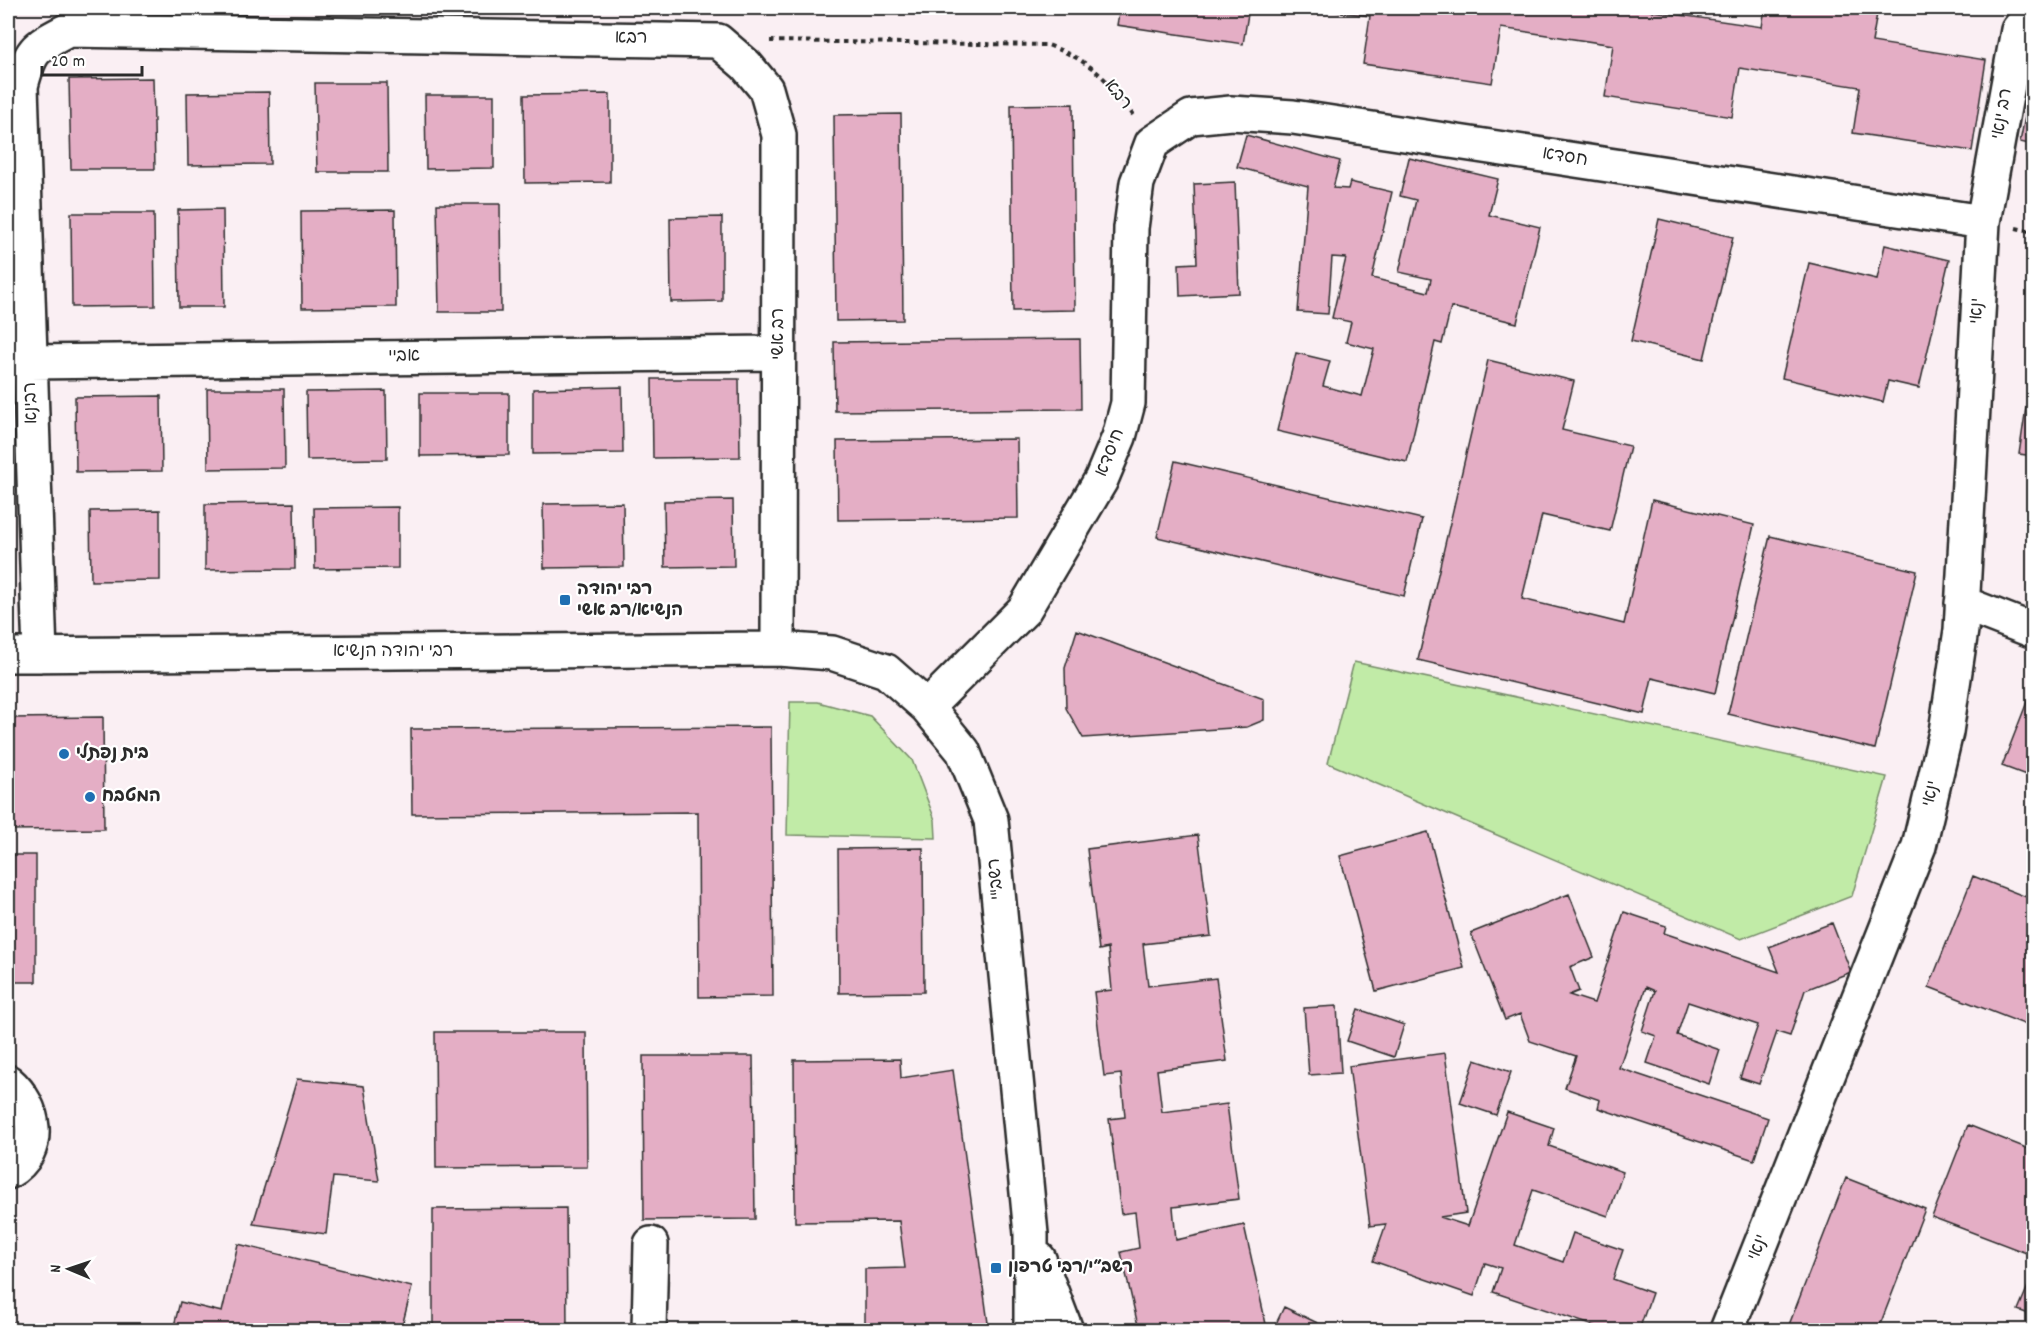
<svg xmlns="http://www.w3.org/2000/svg" width="2041" height="1338" viewBox="0 0 2041 1338" font-family="Dekko,'Playpen Sans Hebrew',sans-serif">
<style>
.green{fill:#c1eba7;stroke:#768b69;stroke-width:1.5}
.building{fill:#e4aec5;stroke:#2b2b2b;stroke-width:1.5}
.lines{fill:none;stroke-linecap:round;stroke-linejoin:round}
.minor-casing{stroke:#2b2b2b;stroke-width:38}
.path{stroke:#2b2b2b;stroke-width:4;stroke-dasharray:4.5 4.5;stroke-linecap:butt}
.minor{stroke:#fff;stroke-width:33}
.poi-dot{fill:#1f6fb2;stroke:#fff;stroke-width:2}
.labels{text-anchor:middle;dominant-baseline:central;stroke-width:4.5;stroke-linejoin:round;paint-order:stroke}
.street-label{font-size:18px;fill:#2b2b2b;stroke:#fff}
.poi-label{font-size:18px;font-weight:bold;fill:#2b2b2b;stroke:#fff;text-anchor:start}
</style>
<rect width="100%" height="100%" fill="#faeff3"/>
<filter id="ink" filterUnits="userSpaceOnUse"><feTurbulence type="fractalNoise" baseFrequency=".0167" numOctaves="2"/><feDisplacementMap in="SourceGraphic" scale="12" xChannelSelector="R" yChannelSelector="G"/><feConvolveMatrix kernelMatrix="1 2 1 2 8 2 1 2 1" color-interpolation-filters="sRGB"/></filter>
<g filter="url(#ink)">
<!-- green -->
<path class="green" d="M 1354,662 L 1887,777 L 1852,896 L 1741,939 L 1328,763 Z
M 790,702 L 818,702 L 870,716 L 912,760 L 935,820 L 936,838 L 787,835 Z"/>
<!-- building -->
<path class="building" d="M 1120,8 L 1249,8 L 1243,44 L 1117,25 Z
M 1312,8 L 1632,8 L 1762,27 L 1765,8 L 1878,8 L 1872,42 L 1986,60 L 1972,151 L 1853,133 L 1860,87 L 1740,68 L 1732,117 L 1605,97 L 1613,45 L 1501,28 L 1492,83 L 1363,64 L 1370,16 Z
M 2034,71 L 2034,145 L 2020,142 Z
M 153,78 L 155,169 L 71,169 L 69,79 Z
M 315,83 L 387,83 L 388,172 L 317,172 Z
M 269,92 L 270,164 L 188,165 L 187,93 Z
M 610,94 L 610,182 L 525,183 L 524,95 Z
M 425,95 L 494,95 L 494,168 L 426,169 Z
M 1073,104 L 1075,310 L 1013,311 L 1011,105 Z
M 901,114 L 903,320 L 836,321 L 834,115 Z
M 1246,135 L 1340,161 L 1333,188 L 1348,189 L 1350,182 L 1392,192 L 1372,278 L 1428,292 L 1431,279 L 1399,272 L 1416,200 L 1400,196 L 1409,158 L 1498,179 L 1489,215 L 1540,227 L 1517,323 L 1451,307 L 1442,344 L 1435,342 L 1407,462 L 1277,431 L 1296,353 L 1330,361 L 1323,386 L 1362,396 L 1374,349 L 1346,342 L 1351,322 L 1332,318 L 1346,258 L 1332,257 L 1328,314 L 1298,312 L 1308,186 L 1237,167 Z
M 1235,182 L 1239,293 L 1180,296 L 1179,264 L 1197,263 L 1194,184 Z
M 437,204 L 500,204 L 501,312 L 439,312 Z
M 223,209 L 224,307 L 179,307 L 178,210 Z
M 395,210 L 396,307 L 302,308 L 301,211 Z
M 71,213 L 154,213 L 155,306 L 72,307 Z
M 722,217 L 722,301 L 671,302 L 670,218 Z
M 1659,219 L 1733,237 L 1704,359 L 1631,341 Z
M 1885,245 L 1949,260 L 1919,388 L 1888,381 L 1883,402 L 1782,378 L 1809,263 L 1877,279 Z
M 1080,339 L 1081,409 L 835,411 L 834,342 Z
M 1488,360 L 1574,381 L 1562,430 L 1630,446 L 1610,531 L 1542,515 L 1522,599 L 1624,624 L 1652,500 L 1754,525 L 1715,693 L 1652,678 L 1644,714 L 1418,660 Z
M 652,379 L 739,379 L 740,457 L 653,458 Z
M 2030,381 L 2034,381 L 2034,456 L 2019,454 Z
M 622,387 L 623,453 L 533,454 L 533,389 Z
M 207,389 L 284,389 L 285,468 L 208,469 Z
M 386,391 L 387,459 L 307,460 L 306,392 Z
M 420,393 L 509,393 L 509,455 L 420,456 Z
M 161,396 L 162,471 L 76,472 L 75,397 Z
M 1017,439 L 1018,518 L 838,520 L 837,441 Z
M 1175,461 L 1422,519 L 1404,596 L 1157,537 Z
M 733,500 L 734,566 L 665,567 L 664,501 Z
M 294,503 L 295,569 L 205,570 L 205,504 Z
M 623,503 L 624,567 L 544,568 L 543,504 Z
M 398,507 L 398,568 L 315,569 L 314,508 Z
M 160,510 L 160,580 L 91,581 L 90,511 Z
M 1770,536 L 1917,571 L 1875,749 L 1728,714 Z
M 1077,630 L 1264,699 L 1264,720 L 1247,727 L 1083,738 L 1066,708 L 1065,668 Z
M 2034,684 L 2034,778 L 2002,766 Z
M 103,717 L 104,829 L 8,830 L 8,718 Z
M 771,727 L 773,996 L 699,997 L 698,812 L 412,814 L 411,729 Z
M 1428,832 L 1464,968 L 1376,991 L 1340,856 Z
M 1198,835 L 1211,936 L 1143,944 L 1148,986 L 1216,978 L 1227,1061 L 1157,1070 L 1162,1112 L 1227,1104 L 1239,1199 L 1173,1207 L 1176,1240 L 1244,1225 L 1266,1324 L 1237,1330 L 1139,1330 L 1121,1252 L 1139,1248 L 1135,1212 L 1121,1214 L 1109,1119 L 1125,1117 L 1121,1074 L 1104,1076 L 1094,992 L 1112,990 L 1108,948 L 1099,950 L 1087,849 Z
M 923,848 L 924,992 L 839,993 L 838,849 Z
M 8,855 L 36,855 L 36,982 L 8,982 Z
M 1973,876 L 2034,900 L 2034,1028 L 1929,987 Z
M 1569,894 L 1594,957 L 1570,967 L 1579,991 L 1569,995 L 1594,1003 L 1624,912 L 1666,926 L 1664,933 L 1779,972 L 1769,947 L 1832,923 L 1851,972 L 1805,990 L 1790,1036 L 1777,1032 L 1759,1084 L 1740,1078 L 1758,1025 L 1688,1002 L 1677,1035 L 1720,1050 L 1709,1084 L 1647,1063 L 1656,1036 L 1642,1031 L 1655,991 L 1646,987 L 1619,1068 L 1768,1118 L 1754,1160 L 1598,1108 L 1600,1100 L 1565,1088 L 1576,1056 L 1530,1041 L 1520,1014 L 1505,1020 L 1471,933 Z
M 1337,1006 L 1341,1073 L 1309,1075 L 1304,1008 Z
M 1358,1009 L 1404,1025 L 1394,1057 L 1347,1041 Z
M 435,1032 L 586,1032 L 587,1167 L 436,1168 Z
M 1445,1053 L 1466,1213 L 1440,1217 L 1468,1226 L 1507,1112 L 1554,1128 L 1549,1146 L 1623,1172 L 1608,1216 L 1533,1190 L 1515,1245 L 1563,1262 L 1573,1233 L 1623,1250 L 1613,1279 L 1652,1293 L 1639,1330 L 1606,1330 L 1493,1292 L 1501,1268 L 1485,1263 L 1474,1296 L 1373,1261 L 1386,1224 L 1370,1226 L 1349,1066 Z
M 643,1056 L 753,1056 L 755,1219 L 644,1220 Z
M 900,1059 L 901,1078 L 953,1070 L 989,1330 L 865,1330 L 865,1269 L 905,1268 L 899,1221 L 795,1222 L 794,1060 Z
M 1475,1060 L 1511,1072 L 1496,1115 L 1460,1103 Z
M 297,1079 L 364,1086 L 379,1181 L 333,1177 L 326,1234 L 253,1224 Z
M 1968,1125 L 2034,1151 L 2034,1256 L 1932,1217 Z
M 1846,1178 L 1925,1209 L 1878,1330 L 1787,1330 Z
M 566,1208 L 567,1330 L 433,1330 L 433,1209 Z
M 238,1244 L 412,1287 L 401,1330 L 173,1330 L 180,1302 L 222,1312 Z
M 2034,1272 L 2034,1316 L 2018,1310 Z
M 1284,1307 L 1332,1330 L 1273,1330 Z
M 8,1321 L 41,1330 L 8,1330 Z"/>
<g class="lines">
<defs>
<path id="minor" d="M 30,362 L 778,353
M 1962,603 L 2034,631
M 8,655 L 778,649 L 832,653 L 886,671 L 927,707 L 963,751 L 991,820 L 1031,1234 L 1031,1330
M 40,655 L 21,86 C 31,48 34,48 68,30 L 718,41 L 746,65 L 766,89 L 779,135 L 778,649
M 927,707 L 1024,610 L 1101,480 L 1119,437 L 1128,403 L 1131,228 L 1137,183 L 1152,143 L 1191,117 L 1231,113 L 1293,117 L 1983,222
M 8,1082 C 35,1105 45,1151 8,1172
M 1039,1259 L 1066,1330
M 649,1330 L 651,1244
M 1727,1330 L 1919,846 L 1946,732 L 1961,630 L 1983,222 L 2018,30 L 2034,10"/>
</defs>
<!-- minor casing -->
<use href="#minor" class="minor-casing"/>
<!-- path -->
<path class="path" d="M 770,41 L 1048,45 C 1092,62 1106,77 1133,115
M 2016,228 L 2034,232"/>
<!-- minor -->
<use href="#minor" class="minor"/>
</g>
</g>
<!-- markers -->
<g class="poi-dot">
<rect x="559" y="594" width="12" height="12" rx="3"/>
<circle cx="64" cy="754" r="6"/>
<circle cx="90" cy="797" r="6"/>
<rect x="990" y="1262" width="12" height="12" rx="3"/>
</g>
<g class="labels">
<!-- street labels -->
<g class="street-label">
<text transform="translate(631 39) rotate(1)">רבא</text>
<text transform="translate(1117 95) rotate(52)">רבא</text>
<text transform="translate(2003 114) rotate(-80)">רב ינאי</text>
<text transform="translate(1565 158) rotate(9)">חסדא</text>
<text transform="translate(1978 311) rotate(-87)">ינאי</text>
<text transform="translate(779 334) rotate(-90)">רב אשי</text>
<text transform="translate(404 357) rotate(-1)">אביי</text>
<text transform="translate(32 403) rotate(-92)">רבינא</text>
<text transform="translate(1111 453) rotate(-68)">חיסדא</text>
<text x="393" y="652">רבי יהודה הנשיא</text>
<text transform="translate(1932 794) rotate(-77)">ינאי</text>
<text transform="translate(997 879) rotate(-95)">רשב"י</text>
<text transform="translate(1759 1248) rotate(-69)">ינאי</text>
</g>
<!-- poi labels -->
<g class="poi-label">
<text x="577" y="590">רבי יהודה<tspan x="577" dy="21">הנשיא/רב אשי</tspan></text>
<text x="76" y="754">בית נפתלי</text>
<text x="102" y="797">המטבח</text>
<text x="1008" y="1268">רשב״י/רבי טרפון</text>
</g>
</g>
<!-- margin -->
<rect width="2041" height="1338" fill="none" stroke="#fff" stroke-width="30"/>
<rect x="15" y="15" width="2011" height="1308" fill="none" stroke="#2b2b2b" stroke-width="2" filter="url(#ink)"/>
<!-- north arrow -->
<g transform="translate(69 1269) rotate(272)" stroke="#ffffff" stroke-width="4.5" paint-order="stroke">
<path d="M0-4.5L10 22L0 15L-10 22Z" fill="#2b2b2b"/>
<text y="-9" font-size="16" font-weight="bold" text-anchor="middle" fill="#2b2b2b">N</text>
</g>
<!-- scale -->
<path d="M42 66v9h100v-9" fill="none" stroke="#2b2b2b" stroke-width="3"/>
<text x="51" y="66" font-size="18" fill="#2b2b2b" stroke="#ffffff" stroke-width="4.5" paint-order="stroke">20 m</text>
</svg>
